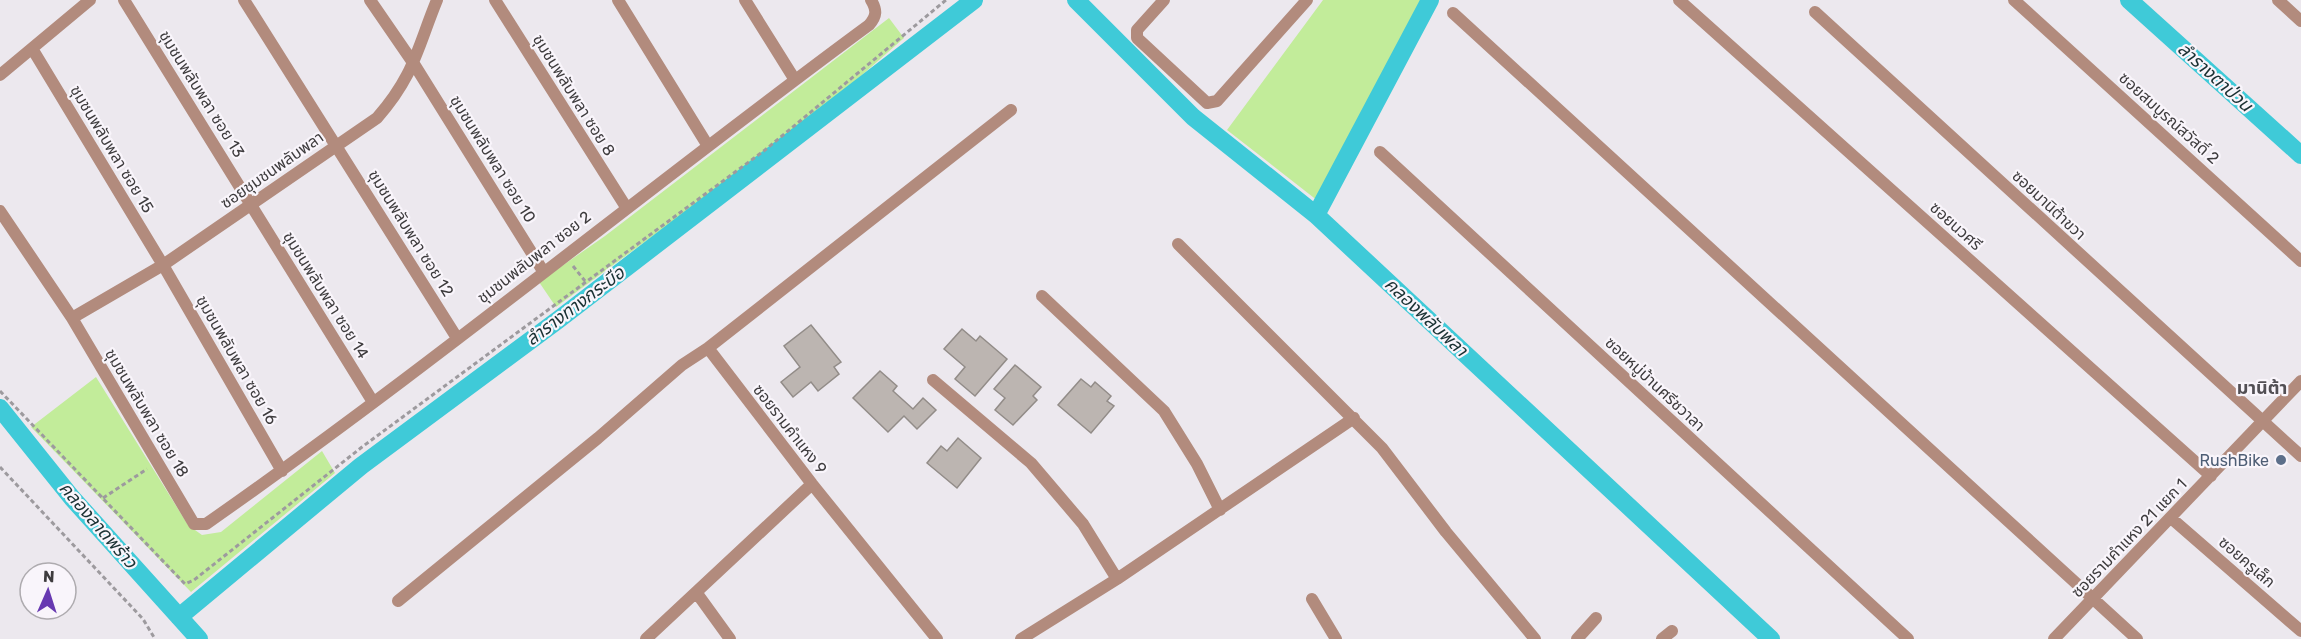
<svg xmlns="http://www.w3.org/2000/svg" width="2301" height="639" viewBox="0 0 2301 639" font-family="Rubik,'Noto Sans Thai',sans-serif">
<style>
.green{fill:#c2ec9a}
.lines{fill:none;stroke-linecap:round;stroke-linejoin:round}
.canal{stroke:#3fcad8;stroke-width:18}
.building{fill:#bcb5b1;stroke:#928c88;stroke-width:1.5}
.path{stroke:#9d9a9e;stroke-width:3;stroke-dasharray:4.5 3;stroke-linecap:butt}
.minor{stroke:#b28b7d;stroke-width:12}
.tertiary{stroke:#b28b7d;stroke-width:12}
.service-dot{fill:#5c6f8a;stroke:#f9f5fb;stroke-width:2}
.labels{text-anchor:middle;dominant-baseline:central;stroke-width:4.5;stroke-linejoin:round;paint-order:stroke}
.street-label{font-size:16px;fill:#3e3c3e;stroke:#f9f5fb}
.service-label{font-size:16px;fill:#4e5e75;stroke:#f9f5fb;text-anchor:end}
.water-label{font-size:18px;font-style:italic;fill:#1a3133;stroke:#f9f5fb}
.neighbourhood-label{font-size:18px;font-weight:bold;fill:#524f54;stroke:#f9f5fb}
</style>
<rect width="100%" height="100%" fill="#ece8ee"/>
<!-- green -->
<path class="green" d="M 1323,0 L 1423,0 L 1318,201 L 1227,130 Z
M 889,18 L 904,38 L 811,120 L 556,307 L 539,282 L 605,236 Z
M 96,377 L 188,525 L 202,535 L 221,532 L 322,451 L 335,473 L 191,592 L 31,427 Z"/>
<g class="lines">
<!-- canal -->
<path class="canal" d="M 1076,0 L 1193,117 L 1316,215 L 1771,639
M 2129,0 L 2301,155
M 1316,215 L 1430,0
M 0,408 L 72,498 L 199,639
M 179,617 L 361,466 L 558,320 L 974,0"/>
</g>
<!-- building -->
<path class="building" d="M 811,325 L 841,362 L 834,367 L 839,374 L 818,391 L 811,382 L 793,397 L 781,382 L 800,367 L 784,346 Z
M 962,329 L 976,341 L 980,336 L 1007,359 L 975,396 L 955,379 L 965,367 L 944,349 Z
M 1015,365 L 1041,387 L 1033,396 L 1037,400 L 1013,425 L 995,410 L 1005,398 L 994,389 Z
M 880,371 L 897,386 L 893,391 L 913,409 L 923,398 L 936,410 L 917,429 L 904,416 L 888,432 L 853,398 Z
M 1081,379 L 1091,387 L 1095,382 L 1111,396 L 1107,401 L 1114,406 L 1091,433 L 1058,405 Z
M 958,438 L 981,458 L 957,488 L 927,463 L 941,446 L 947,451 Z"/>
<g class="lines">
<!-- path -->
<path class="path" d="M 573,266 L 585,281
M 0,391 L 185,584 L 194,580 L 362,447 L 765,150 L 946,0
M 0,467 L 143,619 L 155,639
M 103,498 L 147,469"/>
<!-- minor -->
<path class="minor" d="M 124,0 L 373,402
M 244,0 L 457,338
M 370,0 L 414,64 L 543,271
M 495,0 L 626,207
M 618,0 L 708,146
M 745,0 L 795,80
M 1164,0 L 1137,30 L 1137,38 L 1207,103 L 1217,101 L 1307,0
M 1679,0 L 2211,476
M 2014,0 L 2301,261
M 1815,12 L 2301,456
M 1453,13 L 2137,639
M 33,50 L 163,265 L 282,471
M 0,75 L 90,0
M 1380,152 L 1908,639
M 0,211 L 72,318 L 194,524 L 206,524 C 432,366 646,189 869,25 C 877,16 877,10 871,0
M 1178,244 L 1382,448 L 1446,532 L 1535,639
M 1042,296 L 1164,411 L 1197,464 L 1220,510
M 72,318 L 163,265 L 377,118 C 414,76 417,49 437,0
M 708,348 L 1011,110
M 933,380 L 1031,463 L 1083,524 L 1117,579
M 2171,518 L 2301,631
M 696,592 L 730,639
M 1312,599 L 1336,639
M 398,601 L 598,438 L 682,365 L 708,348 L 812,484 L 937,639
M 646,639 L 812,484
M 1021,639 L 1117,579 L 1354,418
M 1577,639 L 1596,618
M 1662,639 L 1672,631
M 2054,639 L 2301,381"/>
<!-- tertiary -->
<path class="tertiary" d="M 2278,0 L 2301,21"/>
</g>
<!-- markers -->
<circle class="service-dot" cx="2281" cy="460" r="6"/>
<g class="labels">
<!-- street labels -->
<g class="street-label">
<text transform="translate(202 94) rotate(58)">ชุมชนพลับพลา ซอย 13</text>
<text transform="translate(574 95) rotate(58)">ชุมชนพลับพลา ซอย 8</text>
<text transform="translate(2169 118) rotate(42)">ซอยสมบูรณ์สวัสดิ์ 2</text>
<text transform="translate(112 149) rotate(59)">ชุมชนพลับพลา ซอย 15</text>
<text transform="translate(493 159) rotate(58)">ชุมชนพลับพลา ซอย 10</text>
<text transform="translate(272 170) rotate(-35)">ซอยชุมชนพลับพลา</text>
<text transform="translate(2049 205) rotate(43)">ซอยมานิต้าขวา</text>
<text transform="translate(1956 226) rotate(42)">ซอยนวศรี</text>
<text transform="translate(411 233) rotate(58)">ชุมชนพลับพลา ซอย 12</text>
<text transform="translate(534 257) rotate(-38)">ชุมชนพลับพลา ซอย 2</text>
<text transform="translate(326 295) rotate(58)">ชุมชนพลับพลา ซอย 14</text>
<text transform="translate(237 360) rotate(60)">ชุมชนพลับพลา ซอย 16</text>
<text transform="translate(1655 384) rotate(43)">ซอยหมู่บ้านศรีชวาลา</text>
<text transform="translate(147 413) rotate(59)">ชุมชนพลับพลา ซอย 18</text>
<text transform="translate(790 429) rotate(52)">ซอยรามคำแหง 9</text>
<text transform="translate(2129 538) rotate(-46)">ซอยรามคำแหง 21 แยก 1</text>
<text transform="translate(2247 562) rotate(41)">ซอยครูเล็ก</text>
</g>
<!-- service labels -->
<g class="service-label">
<text x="2269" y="460">RushBike</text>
</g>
<!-- water labels -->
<g class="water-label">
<text transform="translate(2215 77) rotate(42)">ลำรางตาป่วน</text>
<text transform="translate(575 306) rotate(-37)">ลำรางทางกระบือ</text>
<text transform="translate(1426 317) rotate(43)">คลองพลับพลา</text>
<text transform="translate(98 525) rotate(49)">คลองลาดพร้าว</text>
</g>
<!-- neighbourhood labels -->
<g class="neighbourhood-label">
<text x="2262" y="388">มานิต้า</text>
</g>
</g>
<!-- north arrow -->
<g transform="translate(48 591) rotate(3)"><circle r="28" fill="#f9f5fb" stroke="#aeabaf" stroke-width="1.5"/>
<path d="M0-4.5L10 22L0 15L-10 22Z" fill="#6739b1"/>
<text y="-9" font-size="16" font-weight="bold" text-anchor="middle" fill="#3e3c3e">N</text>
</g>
</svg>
